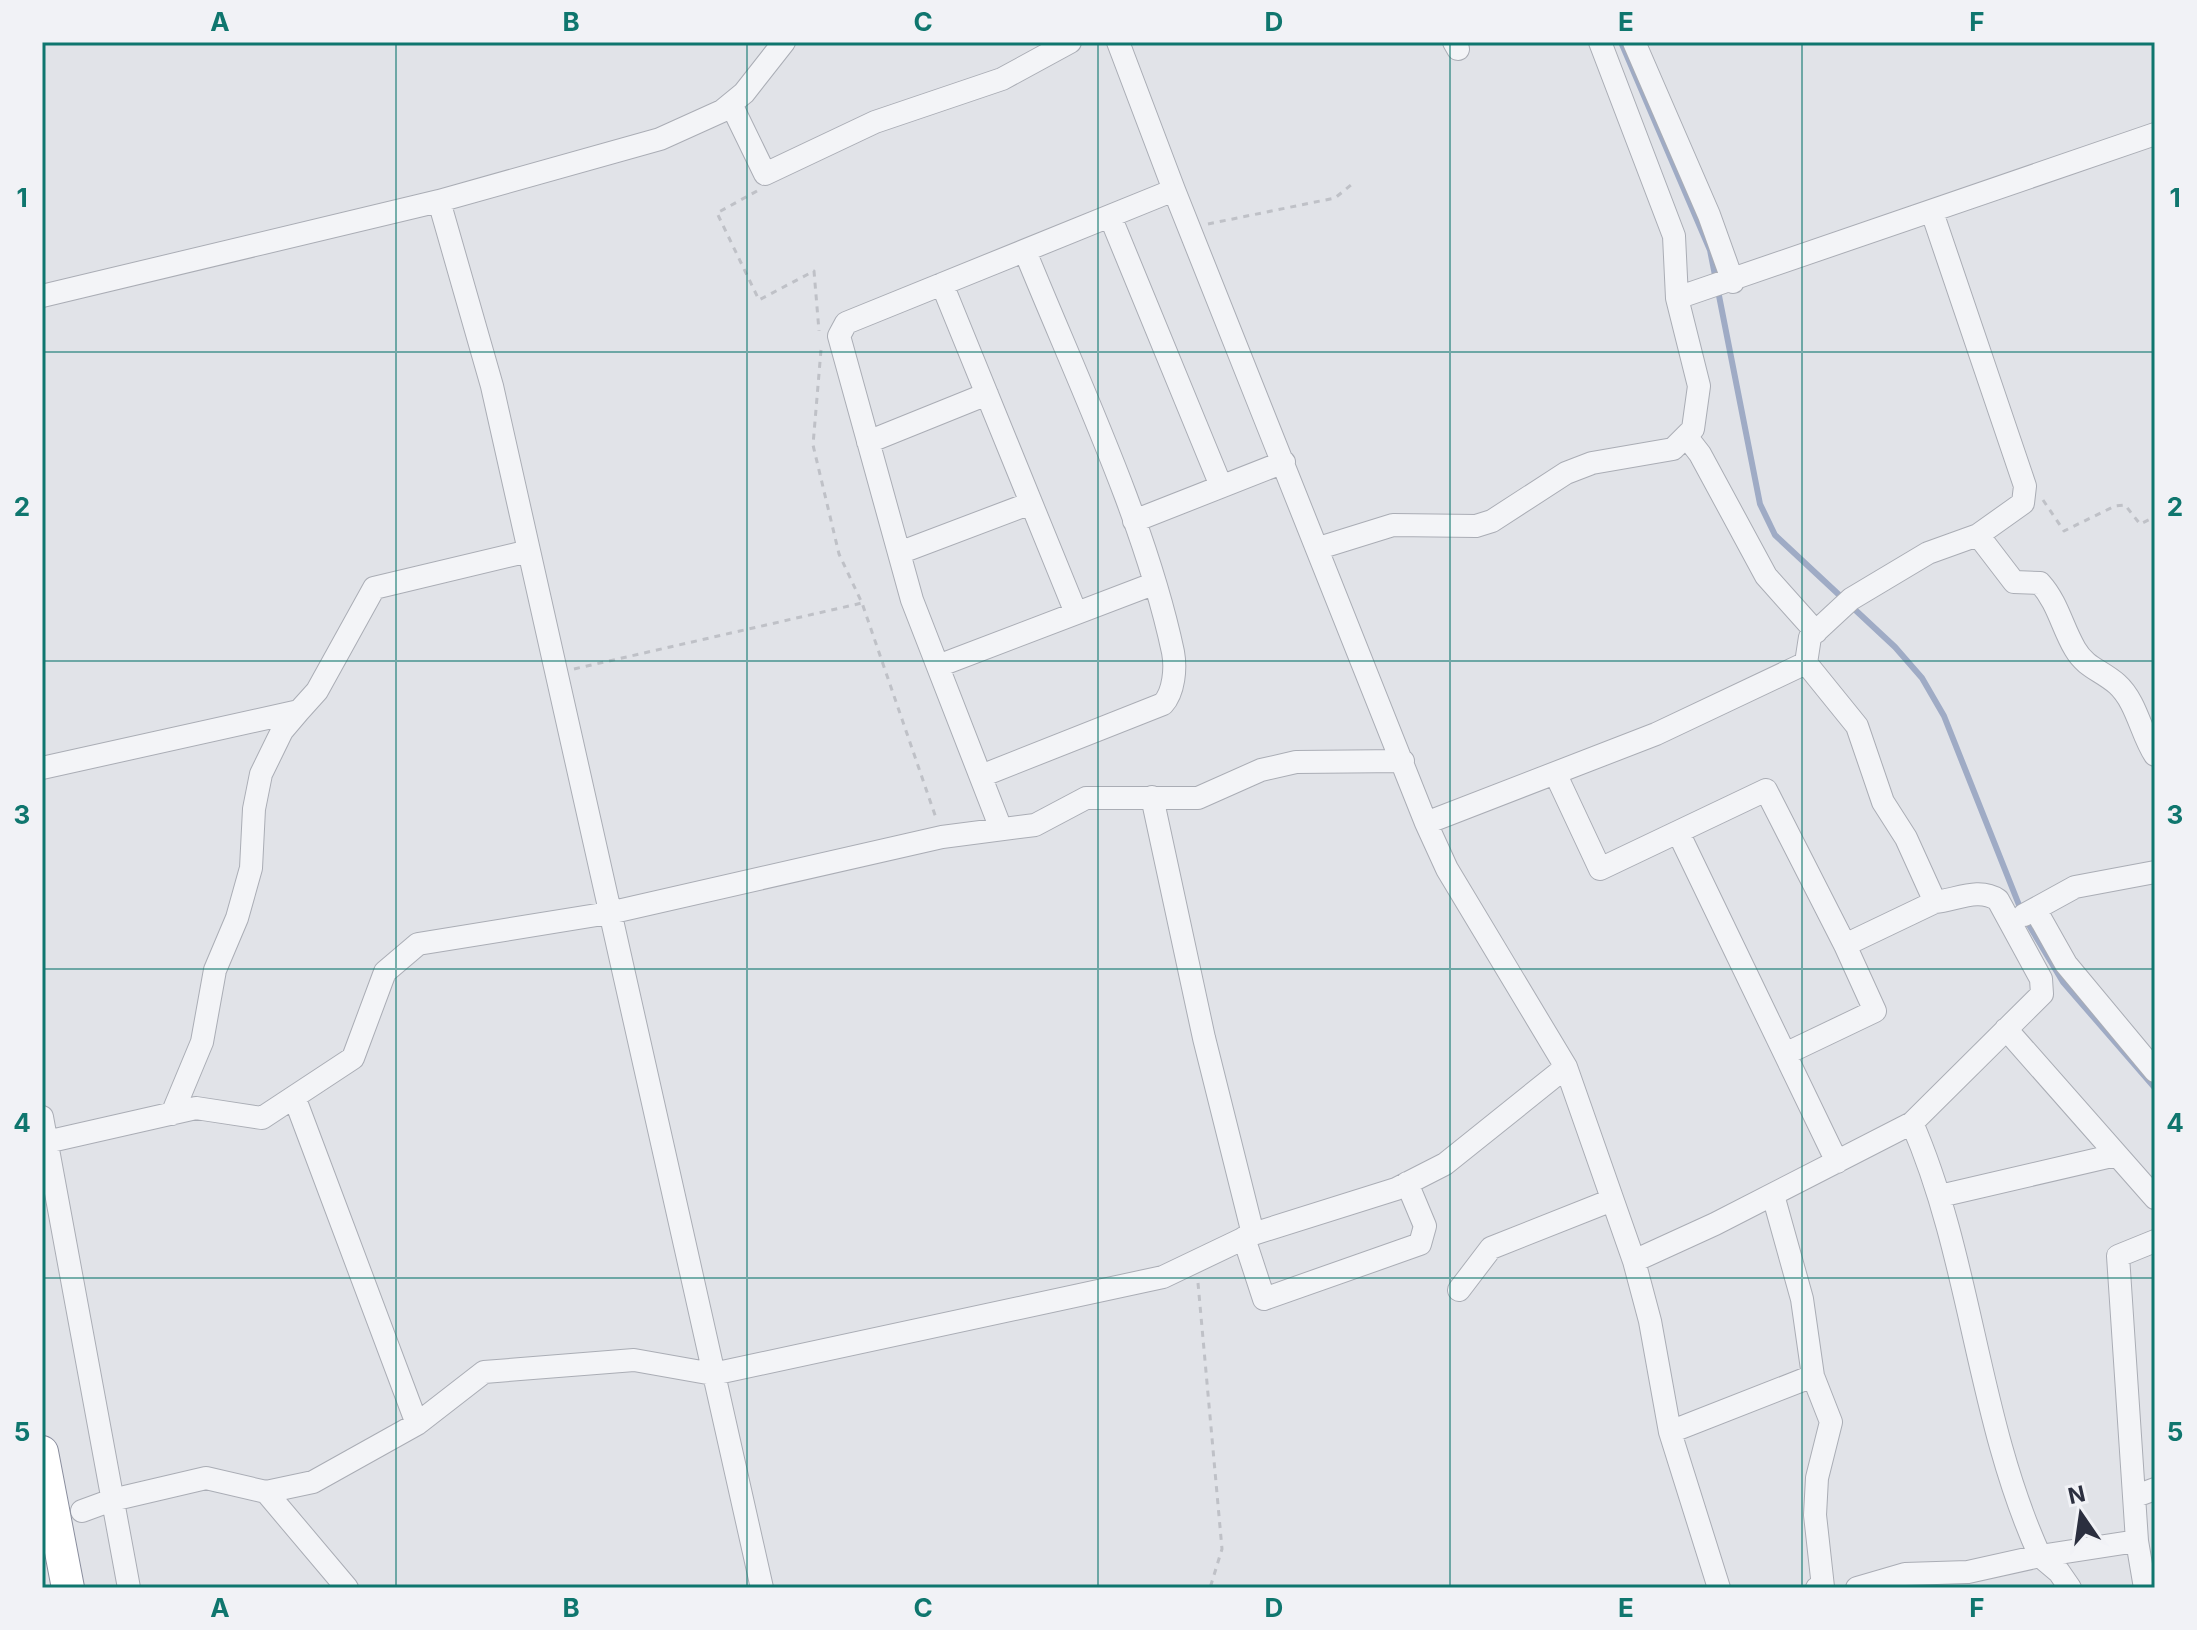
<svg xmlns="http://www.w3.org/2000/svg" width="2197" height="1630" viewBox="0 0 2197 1630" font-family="Inter,sans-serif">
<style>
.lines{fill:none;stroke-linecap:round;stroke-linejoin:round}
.stream{stroke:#9fabc5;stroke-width:6}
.minor-casing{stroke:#aaadb5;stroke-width:24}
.highway-casing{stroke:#8a8e9e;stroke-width:34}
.path{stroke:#bfc1c7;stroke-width:3;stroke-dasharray:6 6;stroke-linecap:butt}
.minor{stroke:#f3f4f7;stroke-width:22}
.highway{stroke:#fff;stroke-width:32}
.grid{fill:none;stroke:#0f766e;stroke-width:2;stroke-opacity:0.55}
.neatline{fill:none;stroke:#0f766e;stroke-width:3}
.grid-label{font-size:26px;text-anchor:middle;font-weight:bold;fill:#0f766e}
</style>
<rect width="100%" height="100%" fill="#e1e3e8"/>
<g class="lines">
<!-- stream -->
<path class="stream" d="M 1621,42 L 1710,250 L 1760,504 L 1775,535 L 1895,647 L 1922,678 L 1944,716 L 2021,910
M 2026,920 L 2063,982 L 2155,1088"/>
<defs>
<path id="minor" d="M 1118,42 L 1174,190 L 1426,823 L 1447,869 L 1566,1067 L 1634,1261 L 1650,1321 L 1670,1432 L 1719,1588
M 1454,42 L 1458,49
M 1634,42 L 1709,215 L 1733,282
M 731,104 L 765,174 L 875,122 L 1002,79 L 1070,42
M 439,201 L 492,386 L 762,1588
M 1110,216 L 1221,486
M 942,284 L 1076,613
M 42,296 L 439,201 L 660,139 L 722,111 L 744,93 L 784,42
M 1677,298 L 2155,134
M 1686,436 L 1700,454 L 1766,576 L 1816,632
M 868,442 L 987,394
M 1134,521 L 1284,462
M 1978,535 L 2014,582 L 2040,583 C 2058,603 2062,627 2075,649 C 2086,668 2101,670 2117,684 C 2137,702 2141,734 2155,755
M 1319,548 L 1393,525 L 1476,526 L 1492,521 L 1566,473 L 1592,463 L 1673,449 L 1693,429 L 1699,386 L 1677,298 L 1674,236 L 1600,42
M 899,553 L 1031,503
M 938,666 L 1153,584
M 42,768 L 299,711 L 317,691 L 374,588 L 529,551
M 1556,775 L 1600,869 L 1766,790 L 1845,945 L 1935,902
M 981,776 L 1163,704 C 1174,692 1176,668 1173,652 C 1145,520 1076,377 1025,251
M 1152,797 L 1204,1038 L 1253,1234
M 1426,823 L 1656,734 L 1806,663
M 1001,829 L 912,600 L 839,336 L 846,323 L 1174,190
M 1678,832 L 1837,1162
M 2035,909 L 2066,964 L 2155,1071
M 2024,915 L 2075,887 L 2155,872
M 2006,1029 L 2155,1198
M 1785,1054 L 1875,1011 L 1845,945
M 295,1099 L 417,1424
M 172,1114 L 202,1042 L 215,970 L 237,918 L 251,868 L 254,809 L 261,774 L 282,731 L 299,711
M 42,1117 L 129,1588
M 1912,1123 C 1972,1261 1977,1419 2040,1556 L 2137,1541
M 42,1143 L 196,1108 L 262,1118 L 353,1058 L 385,972 L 418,944 L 609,913 L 942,837 L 1035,825 L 1086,798 L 1198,798 L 1261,770 L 1296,762 L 1403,761
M 1773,1195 L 1802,1299 L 1813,1376 L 1831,1422 L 1817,1478 L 1815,1515 L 1823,1587 L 1817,1588
M 1940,1196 L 2116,1155
M 1244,1238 L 1264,1299 L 1420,1244 L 1425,1226 L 1407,1183
M 1634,1261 L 1715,1224 L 1912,1123 L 2042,994 L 2041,979 L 1998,900 C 1979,887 1956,900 1935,902 L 1906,838 L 1883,802 L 1857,726 L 1806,663 L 1810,637 L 1851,599 L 1928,553 L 1978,535 L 2023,503 L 2025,486 L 1932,212
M 1459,1290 L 1491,1248 L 1612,1200
M 1670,1432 L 1813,1376
M 266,1492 L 347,1588
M 2136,1496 L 2155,1489
M 82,1511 L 112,1500 L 206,1478 L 266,1492 L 313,1482 L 417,1424 L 484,1372 L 634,1360 L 713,1374 L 1163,1277 L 1253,1234 L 1396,1189 L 1445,1164 L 1566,1067
M 1857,1588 L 1905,1574 L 1968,1572 L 2040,1556 L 2059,1572 L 2070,1588
M 2145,1588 L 2137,1541 L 2118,1256 L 2155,1241"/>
<path id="highway" d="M 42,1452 L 68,1588"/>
</defs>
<!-- minor casing -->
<use href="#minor" class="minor-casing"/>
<!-- highway casing -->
<use href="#highway" class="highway-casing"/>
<!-- path -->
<path class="path" d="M 757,191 L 717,213 L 759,300 L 814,271 L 819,331
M 1208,224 L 1335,198 L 1351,185
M 821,350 L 813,445 L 839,554 L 862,603 L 936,818
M 2043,500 L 2064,531 L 2115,506 L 2125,505 L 2140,524 L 2155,517
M 574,669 L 862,603
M 1198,1283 L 1222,1549 L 1210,1588"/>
<!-- minor -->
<use href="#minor" class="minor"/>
<!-- highway -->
<use href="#highway" class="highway"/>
</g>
<!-- grid -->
<path class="grid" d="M 396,42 L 396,1588M 747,42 L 747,1588M 1098,42 L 1098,1588M 1450,42 L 1450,1588M 1802,42 L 1802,1588M 42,352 L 2155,352M 42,661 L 2155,661M 42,969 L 2155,969M 42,1278 L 2155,1278"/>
<!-- border -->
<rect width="2197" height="1630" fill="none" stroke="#f1f2f6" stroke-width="88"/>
<!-- north arrow -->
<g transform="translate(2081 1514) rotate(347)" stroke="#f1f2f6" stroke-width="6" paint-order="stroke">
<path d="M0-6L14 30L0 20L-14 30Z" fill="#2b2f3f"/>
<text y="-12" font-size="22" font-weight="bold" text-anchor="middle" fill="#2b2f3f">N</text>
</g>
<rect x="44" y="44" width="2109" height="1542" class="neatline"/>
<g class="grid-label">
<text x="220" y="31">A</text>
<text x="571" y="31">B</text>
<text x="923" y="31">C</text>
<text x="1274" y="31">D</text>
<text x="1626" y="31">E</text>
<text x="1977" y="31">F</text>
<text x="22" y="207">1</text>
<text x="2175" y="207">1</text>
<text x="22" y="516">2</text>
<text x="2175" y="516">2</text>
<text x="22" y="824">3</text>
<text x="2175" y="824">3</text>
<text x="22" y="1132">4</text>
<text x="2175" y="1132">4</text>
<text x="22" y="1441">5</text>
<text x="2175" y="1441">5</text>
<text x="220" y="1617">A</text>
<text x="571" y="1617">B</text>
<text x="923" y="1617">C</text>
<text x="1274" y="1617">D</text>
<text x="1626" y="1617">E</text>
<text x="1977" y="1617">F</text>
</g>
</svg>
